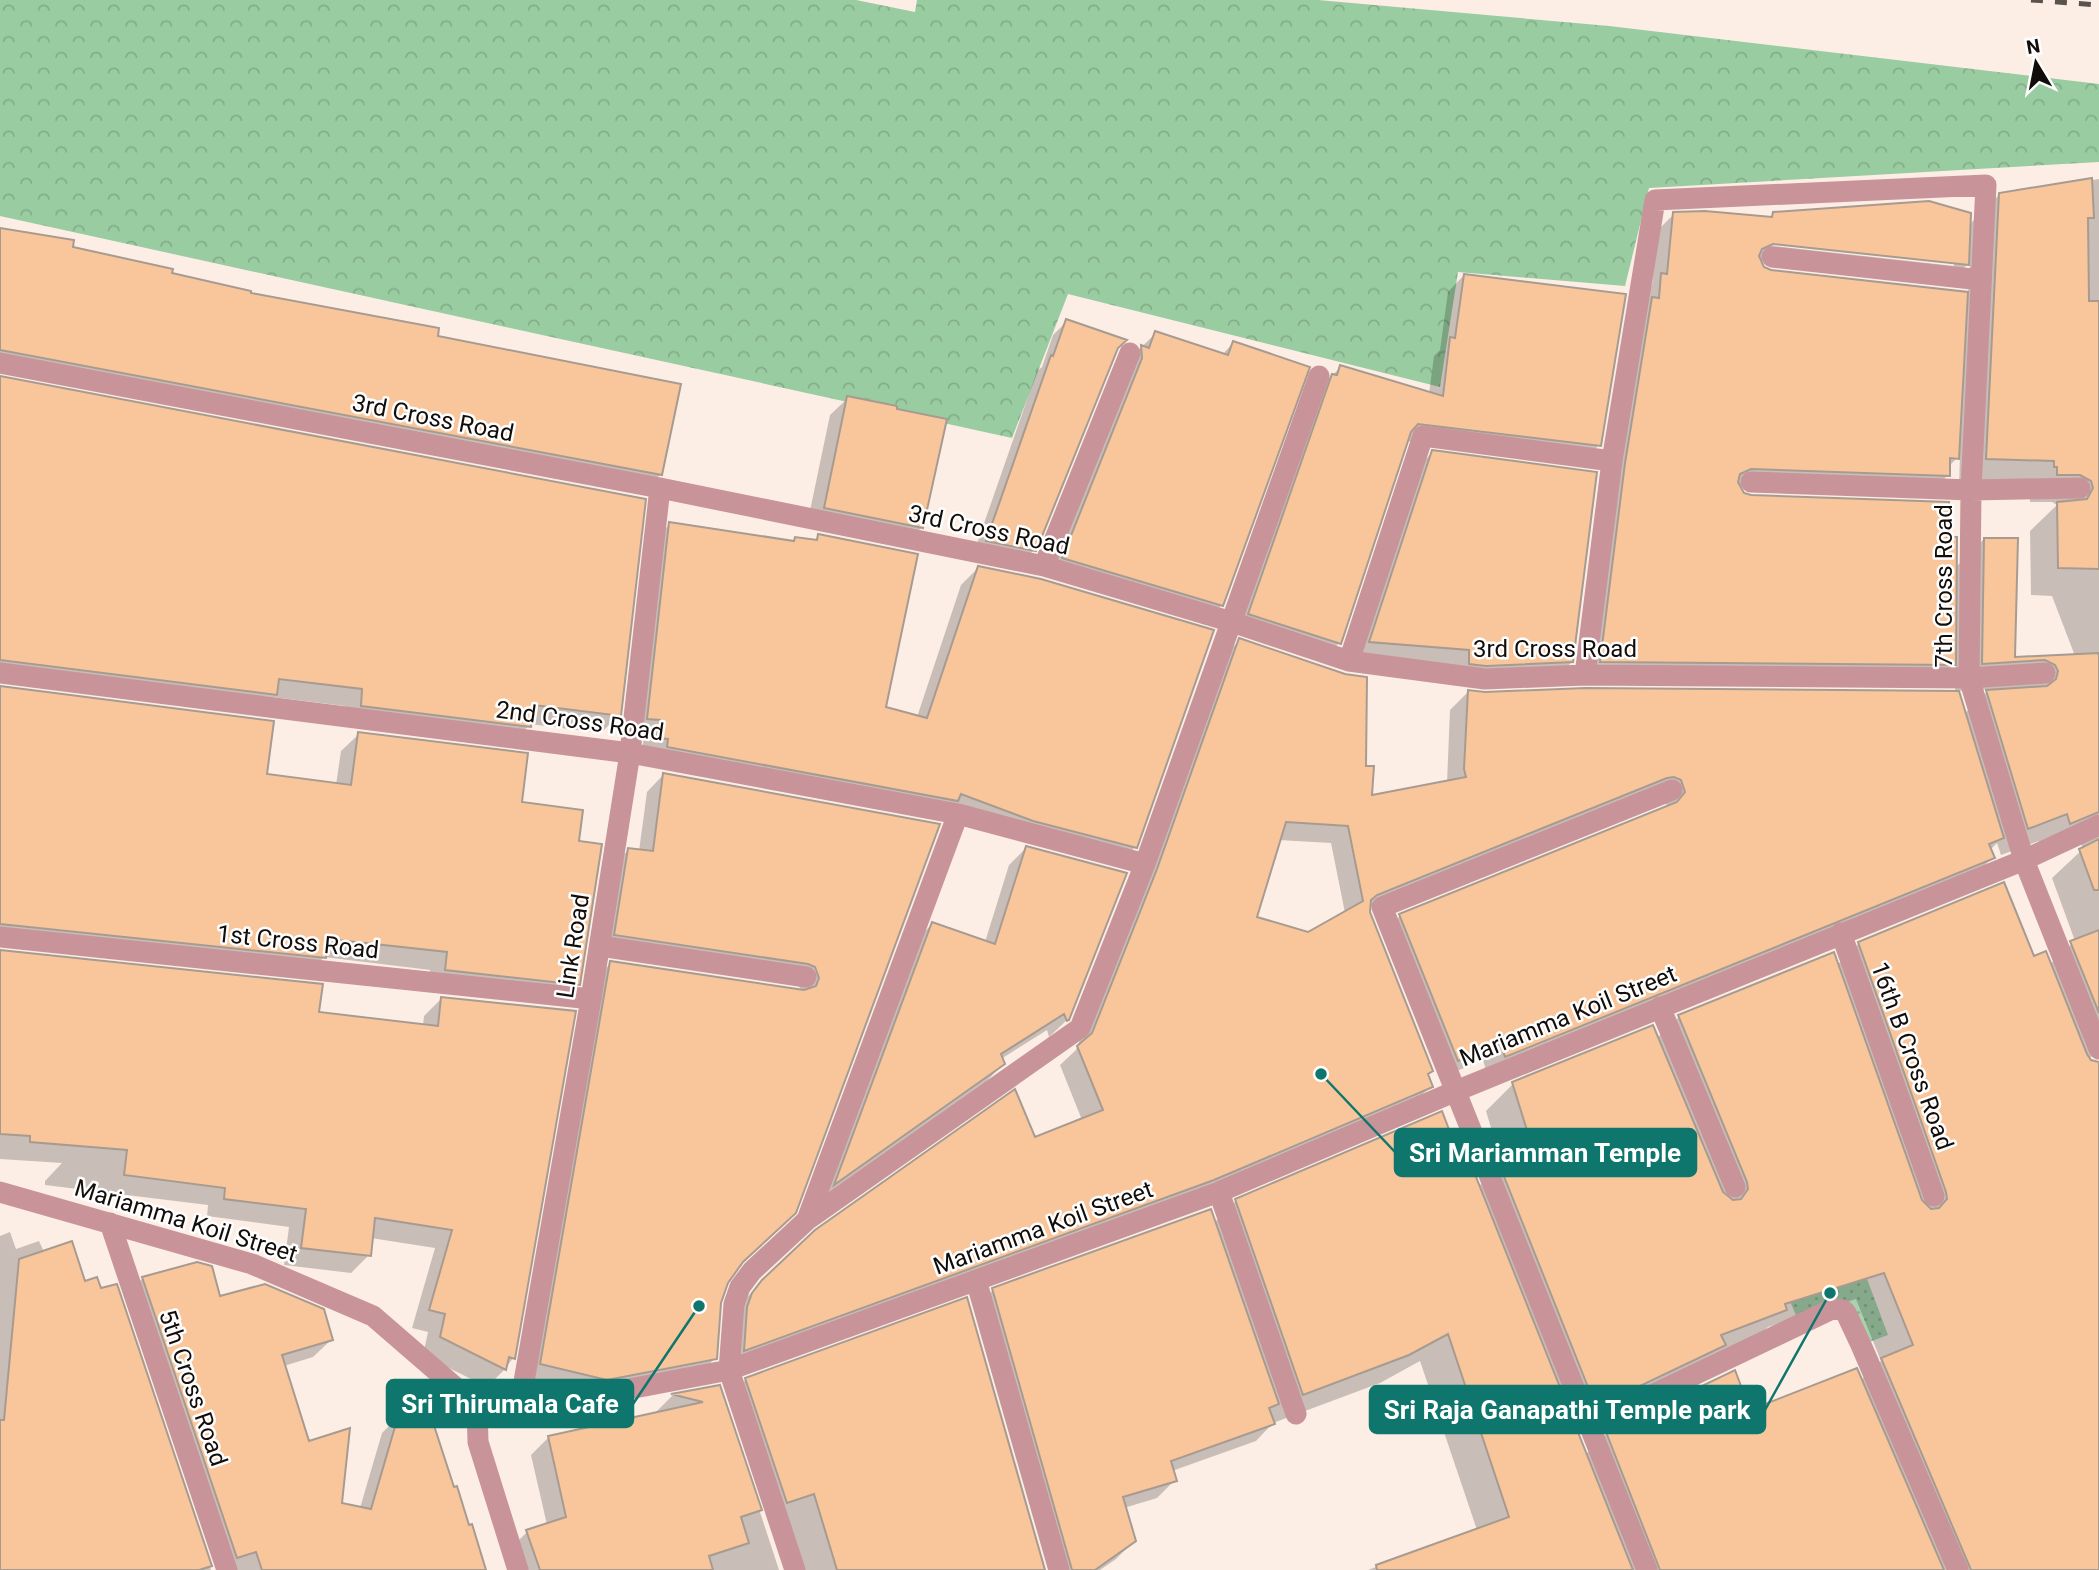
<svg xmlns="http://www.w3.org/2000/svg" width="2099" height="1570" viewBox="0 0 2099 1570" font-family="Roboto,sans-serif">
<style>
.forest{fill:url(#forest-crowns)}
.park{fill:url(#park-dots)}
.shadow{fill:#0003;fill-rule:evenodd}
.building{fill:#f9c69b;stroke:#a79b91;stroke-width:2;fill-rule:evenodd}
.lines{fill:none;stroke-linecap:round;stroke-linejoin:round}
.minor{stroke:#c89499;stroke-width:21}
.rail{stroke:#59524d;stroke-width:5;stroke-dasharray:12 12;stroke-linecap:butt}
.labels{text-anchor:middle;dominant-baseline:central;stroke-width:5;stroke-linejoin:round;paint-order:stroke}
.street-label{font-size:24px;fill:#110d0a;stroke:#fefefe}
.leader{fill:none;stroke:#0f766e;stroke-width:2.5}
.callout-dot{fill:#0f766e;stroke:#fefefe;stroke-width:2.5}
.callout{fill:#0f766e;stroke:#0f766e;stroke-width:2.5}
.callout-label{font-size:26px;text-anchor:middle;font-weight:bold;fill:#fff}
</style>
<defs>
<pattern id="forest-crowns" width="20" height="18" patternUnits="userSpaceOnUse" patternTransform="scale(1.75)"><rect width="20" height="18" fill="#99cca0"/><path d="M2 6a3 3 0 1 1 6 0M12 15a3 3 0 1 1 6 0" fill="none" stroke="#83ae88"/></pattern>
<pattern id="park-dots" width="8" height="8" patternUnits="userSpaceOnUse" patternTransform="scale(1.75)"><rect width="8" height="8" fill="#a8d3ae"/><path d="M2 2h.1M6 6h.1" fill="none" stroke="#90b494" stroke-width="1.8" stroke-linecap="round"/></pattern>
</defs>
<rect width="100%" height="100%" fill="#fceee5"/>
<!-- forest -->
<path class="forest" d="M 0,0 L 856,0 L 915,12 L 917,0 L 1318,0 L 1609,26 L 2099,84 L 2099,162 L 1649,188 L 1625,286 L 1458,272 L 1440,387 L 1068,294 L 1012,438 L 0,216 Z"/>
<!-- park -->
<path class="park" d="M 1854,1244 L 1888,1335 L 1861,1345 L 1831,1311 L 1800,1325 L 1779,1275 Z"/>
<!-- shadow -->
<path class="shadow" d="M 2099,179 L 2099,1054 L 2080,1061 L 2099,1138 L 2099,1570 L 1368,1570 L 1477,1530 L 1420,1361 L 1380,1383 L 1273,1423 L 1256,1441 L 1172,1471 L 1175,1480 L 1157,1498 L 1124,1508 L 1134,1541 L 1116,1559 L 1100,1570 L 1051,1570 L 976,1307 L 993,1290 L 1214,1223 L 1236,1201 L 1465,1177 L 1478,1187 L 1502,1165 L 1486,1111 L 1513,1084 L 1657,1038 L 1679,1017 L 1833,954 L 1837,965 L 1859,943 L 2033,958 L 2049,965 L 2075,941 L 2052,878 L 2084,848 L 2078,841 L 2042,850 L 2039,841 L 2001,855 L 1997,843 L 1990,850 L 1993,857 L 1975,875 L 1487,1074 L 1483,1060 L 1440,1078 L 1382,934 L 1400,916 L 1667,808 L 1666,803 L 1648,795 L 1369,908 L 1368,912 L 1431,1086 L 1413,1104 L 1194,1197 L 727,1367 L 744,1300 L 763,1281 L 1034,1139 L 1082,1120 L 1060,1065 L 1076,1050 L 1140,889 L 1222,658 L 1240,640 L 1364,768 L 1370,797 L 1447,783 L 1450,710 L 1468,692 L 1485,694 L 1955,693 L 1956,663 L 1938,681 L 1584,678 L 1645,291 L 1652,285 L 1657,231 L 1674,214 L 1769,219 L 1774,213 L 1969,225 L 2000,194 ZM 1765,241 L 1954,262 L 1954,266 L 1765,245 ZM 1759,260 L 1951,281 L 1970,262 L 1968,294 L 1770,272 L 1762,268 ZM 1960,455 L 1959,486 L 2030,494 L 2030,502 L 2052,502 L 2057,505 L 2030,531 L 2031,595 L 2052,596 L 2075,656 L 2013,659 L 1984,539 L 1955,568 L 1945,539 L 1742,494 L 1737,485 L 1931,492 L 1948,475 L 1948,467 ZM 1990,689 L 1964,714 L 1957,691 ZM 1278,840 L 1331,843 L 1345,913 L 1309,933 L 1255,918 ZM 1856,1299 L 1881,1361 L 1860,1381 L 1749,1412 L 1607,1433 L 1586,1454 L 1576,1430 L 1696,1373 L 1757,1337 L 1768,1327 Z
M 0,230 L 249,295 L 436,337 L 661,474 L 643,492 L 0,370 Z
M 1464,275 L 1599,445 L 1583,462 L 1406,441 L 1339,643 L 1322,660 L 1233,630 L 1324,383 L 1341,367 L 1429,394 L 1434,356 L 1440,350 L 1448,292 Z
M 1067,321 L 1115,349 L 1034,550 L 1020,564 L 973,555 L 1037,371 L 1042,367 L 1053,335 Z
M 1156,333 L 1222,355 L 1233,343 L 1222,605 L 1204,622 L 1045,575 L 1124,364 Z
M 0,378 L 619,715 L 601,733 L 530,724 L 512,744 L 344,723 L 345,706 L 272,697 L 0,679 Z
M 848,398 L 922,527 L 904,545 L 807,525 L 830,415 Z
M 1433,452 L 1572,662 L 1555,678 L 1354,658 L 1416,469 Z
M 670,524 L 792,542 L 795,539 L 813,542 L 819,535 L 883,708 L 917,717 L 961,585 L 978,568 L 1135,847 L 1118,865 L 1015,837 L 641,755 L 644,737 L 630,736 L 653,541 Z
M 0,688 L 265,775 L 336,785 L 341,751 L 359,734 L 520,803 L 577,843 L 578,984 L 560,1002 L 428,988 L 430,970 L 324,957 L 307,975 L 0,943 Z
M 664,774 L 938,825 L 739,1264 L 726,1282 L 719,1303 L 715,1358 L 698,1376 L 589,1396 L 524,1381 L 594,980 L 611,963 L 801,991 L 798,984 L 598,952 L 612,867 L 629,849 L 639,851 L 647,792 Z
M 1026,848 L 1068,1019 L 1049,1037 L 1047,1030 L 1001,1059 L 1003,1064 L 986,1082 L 819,1199 L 915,942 L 932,924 L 985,942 L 1009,865 Z
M 0,952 L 317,1014 L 423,1026 L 424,1016 L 442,998 L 513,1358 L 504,1370 L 487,1387 L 423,1355 L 428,1332 L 412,1328 L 435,1248 L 371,1238 L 369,1255 L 351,1273 L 284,1265 L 289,1227 L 207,1216 L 208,1205 L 45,1185 L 45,1181 L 62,1163 L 0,1159 Z
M 10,1232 L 16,1249 L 39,1241 L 44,1252 L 84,1283 L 100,1290 L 115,1286 L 211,1570 L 0,1570 L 0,1236 Z
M 143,1278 L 219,1298 L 331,1340 L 313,1357 L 284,1366 L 308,1444 L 340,1504 L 360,1508 L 382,1433 L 400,1415 L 478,1570 L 218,1570 L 125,1296 Z
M 746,1379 L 1044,1570 L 786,1570 L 729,1397 Z
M 719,1387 L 779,1570 L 517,1570 L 510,1549 L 527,1532 L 547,1525 L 531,1455 L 549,1437 L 653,1415 L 672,1396 Z"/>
<!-- building -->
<path class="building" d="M 2092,178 L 2094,218 L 2088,218 L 2089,301 L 2099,301 L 2099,569 L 2058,568 L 2057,502 L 2087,499 L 2093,488 L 2091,481 L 2080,475 L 2057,475 L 2057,467 L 2054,467 L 2054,461 L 1986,459 L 1999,193 Z
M 1929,201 L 1971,213 L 1969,265 L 1773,244 L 1762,249 L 1759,256 L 1764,267 L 1771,270 L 1968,292 L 1959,459 L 1950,458 L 1950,476 L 1751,469 L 1740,474 L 1738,482 L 1744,493 L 1751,495 L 1949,502 L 1947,537 L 1957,537 L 1956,665 L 1600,662 L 1625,463 L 1652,297 L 1659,298 L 1661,273 L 1667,274 L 1673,212 L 1705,211 L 1772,217 L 1773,212 Z
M 0,228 L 74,240 L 73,247 L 173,269 L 172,273 L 251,291 L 251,293 L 439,328 L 438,336 L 681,384 L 662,475 L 0,350 Z
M 1464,274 L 1626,294 L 1601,446 L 1418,424 L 1411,432 L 1341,644 L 1248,614 L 1332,374 L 1337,375 L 1340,365 L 1443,396 L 1450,337 L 1455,338 Z
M 1066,319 L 1127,340 L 1118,348 L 1036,551 L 986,541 L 1051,355 L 1053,356 Z
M 1155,331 L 1228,355 L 1233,341 L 1310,367 L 1223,606 L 1062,558 L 1142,358 L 1141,345 L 1149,348 Z
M 0,376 L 646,499 L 621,716 L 534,705 L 531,727 L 361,706 L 362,689 L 279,679 L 277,695 L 0,660 Z
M 847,396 L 897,406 L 897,409 L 947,419 L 923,528 L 824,508 Z
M 1432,450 L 1597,472 L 1573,662 L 1486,666 L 1469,664 L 1469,650 L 1369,642 Z
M 669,522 L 794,541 L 795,537 L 817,540 L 818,534 L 918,554 L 886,707 L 927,718 L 978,566 L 1041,579 L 1214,630 L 1137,848 L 1033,821 L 961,794 L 958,801 L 667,747 L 668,739 L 657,738 L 660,720 L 647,719 Z
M 1984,538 L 2018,538 L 2015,657 L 2099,653 L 2099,812 L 2070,824 L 2067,814 L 2028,829 L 1986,690 L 2047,686 L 2056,679 L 2058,671 L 2055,665 L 2045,660 L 1982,664 Z
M 1239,638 L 1345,674 L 1367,677 L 1366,766 L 1374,766 L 1372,795 L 1466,777 L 1464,769 L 1468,690 L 1485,692 L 1585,688 L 1959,691 L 2004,838 L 1989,844 L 1995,858 L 1505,1057 L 1501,1044 L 1458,1061 L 1399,914 L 1677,802 L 1685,792 L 1681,780 L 1674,777 L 1667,778 L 1377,895 L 1371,900 L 1370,912 L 1433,1071 L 1428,1074 L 1433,1087 L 1214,1180 L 744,1351 L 747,1307 L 752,1293 L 762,1280 L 815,1230 L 1015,1089 L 1035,1137 L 1103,1110 L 1077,1046 L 1092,1033 L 1157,869 ZM 1286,822 L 1348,826 L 1363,901 L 1308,932 L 1257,917 Z
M 0,686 L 274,721 L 267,774 L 351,785 L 358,732 L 528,753 L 522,802 L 583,810 L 579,841 L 602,844 L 580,985 L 445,970 L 447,952 L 329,939 L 326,958 L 0,924 Z
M 663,773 L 940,824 L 796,1213 L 743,1262 L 728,1283 L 721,1303 L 717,1359 L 607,1380 L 540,1364 L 610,961 L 804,990 L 816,986 L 819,978 L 815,967 L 808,964 L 614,935 L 628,848 L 653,851 Z
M 2099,839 L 2099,890 L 2094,890 L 2079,849 Z
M 1026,846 L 1127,873 L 1069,1020 L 1067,1021 L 1064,1014 L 1001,1054 L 1005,1064 L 834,1185 L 932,922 L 995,944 Z
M 2004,882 L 2034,956 L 2046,951 L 2087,1054 L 2091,1060 L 2099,1062 L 2099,1570 L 1971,1570 L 1881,1358 L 1913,1345 L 1884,1273 L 1785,1304 L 1787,1310 L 1721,1335 L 1726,1345 L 1596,1407 L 1499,1164 L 1534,1153 L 1512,1082 L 1653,1025 L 1723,1192 L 1733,1200 L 1741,1199 L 1748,1189 L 1747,1182 L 1678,1015 L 1834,952 L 1922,1200 L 1931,1209 L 1939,1208 L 1947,1199 L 1946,1192 L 1858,942 Z
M 2099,930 L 2099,1013 L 2070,941 Z
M 0,950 L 323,984 L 319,1012 L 438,1026 L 441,997 L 576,1011 L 515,1359 L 509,1357 L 506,1370 L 440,1337 L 445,1314 L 429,1310 L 452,1230 L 375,1218 L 371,1256 L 301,1248 L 306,1209 L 224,1199 L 225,1188 L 124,1175 L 127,1150 L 30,1142 L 30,1136 L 0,1134 Z
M 1442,1111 L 1466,1174 L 1474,1172 L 1633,1570 L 1377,1570 L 1376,1565 L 1509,1517 L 1448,1334 L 1409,1355 L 1303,1395 L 1235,1199 Z
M 1211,1209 L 1279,1404 L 1269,1408 L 1275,1424 L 1171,1461 L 1177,1481 L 1123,1497 L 1136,1541 L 1095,1570 L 1072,1570 L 992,1288 Z
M 72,1241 L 85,1281 L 97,1277 L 101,1288 L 117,1284 L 212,1566 L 199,1570 L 0,1570 L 0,1420 L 4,1420 L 19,1259 Z
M 197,1262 L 212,1266 L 220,1296 L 265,1284 L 324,1309 L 333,1340 L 282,1355 L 309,1441 L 350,1428 L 342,1503 L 371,1509 L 399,1413 L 427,1404 L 454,1487 L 457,1486 L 469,1525 L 472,1524 L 486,1570 L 262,1570 L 256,1552 L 237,1558 L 142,1277 Z
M 967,1297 L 1045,1570 L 837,1570 L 814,1494 L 787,1503 L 745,1378 Z
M 1857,1368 L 1944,1570 L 1660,1570 L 1606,1432 L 1735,1370 L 1750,1410 Z
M 720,1385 L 762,1510 L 741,1517 L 749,1543 L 709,1556 L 713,1570 L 540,1570 L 526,1530 L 566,1517 L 548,1436 L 703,1402 L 671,1394 Z"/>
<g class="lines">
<!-- minor -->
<path class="minor" d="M 1772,257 L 1981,280
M 0,363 L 660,488 L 1044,566 L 1232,622 L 1349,661 L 1485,679 L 1585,675 L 1969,678 L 2045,673
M 1751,482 L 1971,490 L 2080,488
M 1044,566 L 1130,353
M 1349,661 L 1423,436 L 1612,461
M 0,673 L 630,753 L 958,814 L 1145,864
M 1585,675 L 1612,461 L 1655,200 L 1986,185 L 1971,490 L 1969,678 L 2024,860 L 2099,1049
M 1841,933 L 1934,1196
M 0,937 L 591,999
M 600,946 L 806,977
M 1660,1007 L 1735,1187
M 0,1192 L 252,1264 L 373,1316 L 477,1406 L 494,1409 L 519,1410 L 729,1370 L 1219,1192 L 1456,1091 L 2024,860 L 2099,825
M 1219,1192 L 1296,1414
M 807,1220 L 958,814
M 110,1223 L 227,1570
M 976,1280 L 1059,1570
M 477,1406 L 478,1442 L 518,1570
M 519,1410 L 591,999 L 630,753 L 660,488
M 1589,1425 L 1832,1309 L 1843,1310 L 1846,1313 L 1861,1345 L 1958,1570
M 795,1570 L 729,1370 L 734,1304 L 740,1287 L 752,1271 L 807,1220 L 1080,1028 L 1145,864 L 1319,376
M 1647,1570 L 1382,907 L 1672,790"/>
<!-- rail -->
<path class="rail" d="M 2031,0 L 2099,5"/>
</g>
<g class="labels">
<!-- street labels -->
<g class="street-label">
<text transform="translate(433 418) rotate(11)">3rd Cross Road</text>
<text transform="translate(989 530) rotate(12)">3rd Cross Road</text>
<text transform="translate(1944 586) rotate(-90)">7th Cross Road</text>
<text x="1555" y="649">3rd Cross Road</text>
<text transform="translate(580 721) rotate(8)">2nd Cross Road</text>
<text transform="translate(298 942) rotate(6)">1st Cross Road</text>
<text transform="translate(573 946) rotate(-81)">Link Road</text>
<text transform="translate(1568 1016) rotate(-22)">Mariamma Koil Street</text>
<text transform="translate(1912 1056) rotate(70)">16th B Cross Road</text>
<text transform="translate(186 1221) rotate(17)">Mariamma Koil Street</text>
<text transform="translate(1043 1228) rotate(-20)">Mariamma Koil Street</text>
<text transform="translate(193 1388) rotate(71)">5th Cross Road</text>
</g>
</g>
<!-- callouts -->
<path class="leader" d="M1321 1074L1395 1152M699 1306L633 1404M1830 1293L1765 1410"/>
<g class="callout-dot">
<circle cx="1321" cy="1074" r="7"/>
<circle cx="699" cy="1306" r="7"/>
<circle cx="1830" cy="1293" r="7"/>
</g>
<g class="callout">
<rect x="1395" y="1129" width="301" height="47" rx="7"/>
<rect x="387" y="1380" width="246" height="47" rx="7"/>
<rect x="1370" y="1386" width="395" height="47" rx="7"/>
</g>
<g class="callout-label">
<text x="1545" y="1162">Sri Mariamman Temple</text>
<text x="510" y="1413">Sri Thirumala Cafe</text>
<text x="1567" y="1419">Sri Raja Ganapathi Temple park</text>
</g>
<!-- north arrow -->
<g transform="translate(2036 63) rotate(350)" stroke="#fefefe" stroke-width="5" paint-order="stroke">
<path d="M0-5L12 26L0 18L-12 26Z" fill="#110d0a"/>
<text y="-10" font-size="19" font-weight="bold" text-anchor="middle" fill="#110d0a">N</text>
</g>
</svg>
